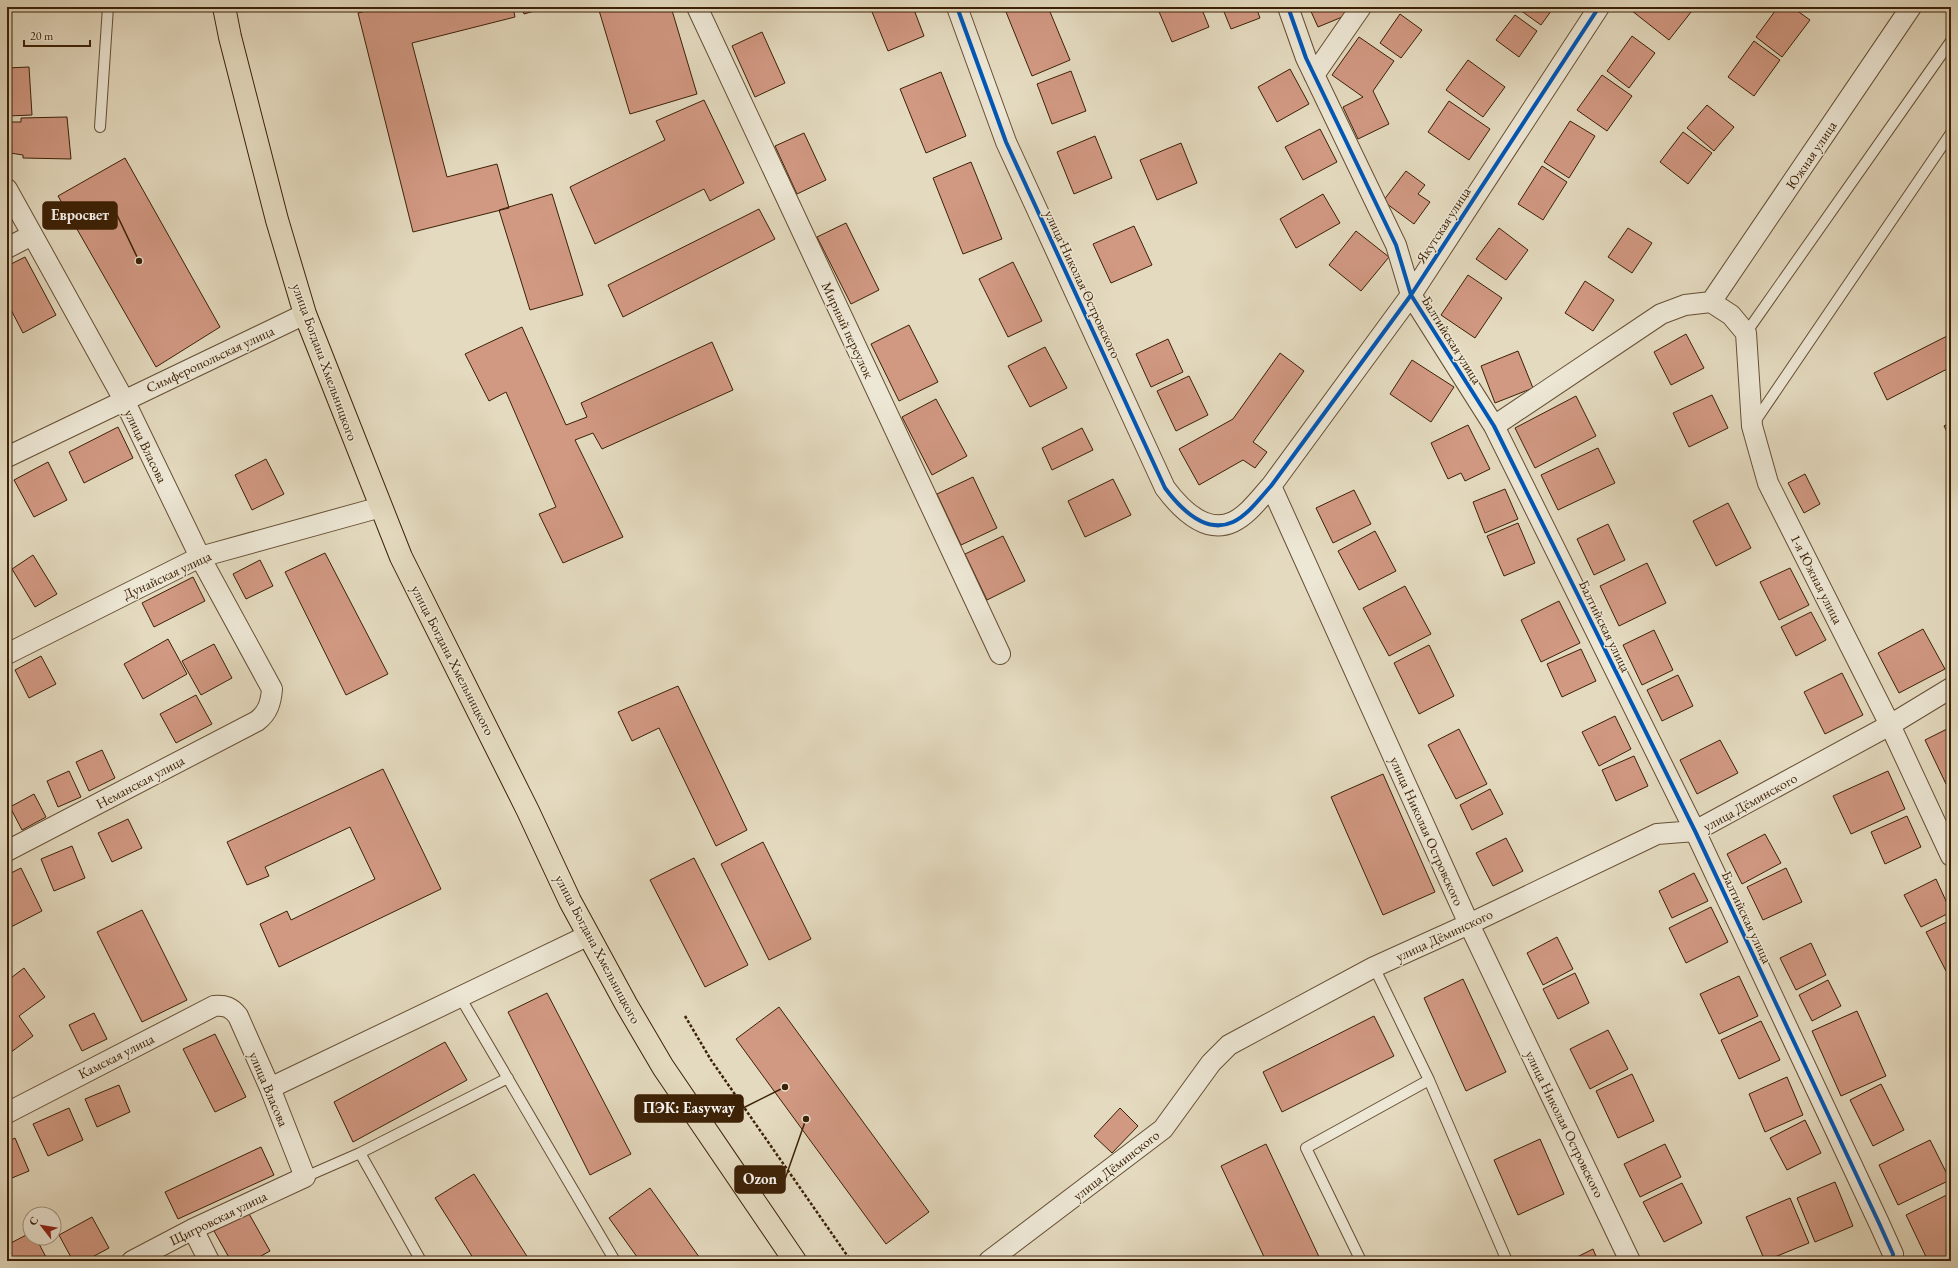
<svg xmlns="http://www.w3.org/2000/svg" width="1958" height="1268" viewBox="0 0 1958 1268" font-family="'EB Garamond',serif">
<style>
.building{fill:#d19882;stroke:#3c2106}
.lines{fill:none;stroke-linecap:round;stroke-linejoin:round}
.lane-casing{stroke:#664f34;stroke-width:12}
.street-casing{stroke:#664f34;stroke-width:22}
.primary-casing{stroke:#3c2106;stroke-width:24}
.path{stroke:#3c2106;stroke-width:2.5;stroke-dasharray:3 2;stroke-linecap:butt}
.lane{stroke:#ede7d5;stroke-width:10}
.street{stroke:#ede7d5;stroke-width:20}
.primary{stroke:#e4dabf;stroke-width:22}
.cycleway-casing{stroke:#ede7d5;stroke-width:6}
.cycleway{stroke:#0057b8;stroke-width:4}
.labels{text-anchor:middle;dominant-baseline:central;stroke-width:3;stroke-linejoin:round;paint-order:stroke}
.street-label{font-size:14px;fill:#3c2106;stroke:#ede7d5}
.leader{fill:none;stroke:#3c2106;stroke-width:1.5}
.callout-dot{fill:#3c2106;stroke:#ede7d5;stroke-width:1.5}
.callout{fill:#3c2106;stroke:#3c2106;stroke-width:1.5}
.callout-label{font-size:15px;text-anchor:middle;font-weight:bold;fill:#fff}
</style>
<rect width="100%" height="100%" fill="#e4dabf"/>
<filter id="stains"><feTurbulence type="fractalNoise" baseFrequency=".005" numOctaves="4"/><feColorMatrix values="0 0 0 0 .2 0 0 0 0 .09 0 0 0 0 .02 0 0 0 .5 -.17"/></filter>
<radialGradient id="worn" r=".72"><stop offset=".6" stop-color="#630" stop-opacity="0"/><stop offset="1" stop-color="#630" stop-opacity=".3"/></radialGradient>
<!-- building -->
<path class="building" d="M 382,7 L 513,7 L 515,17 L 412,43 L 447,177 L 497,164 L 509,208 L 413,232 L 358,13 Z
M 522,7 L 548,7 L 524,14 Z
M 598,7 L 671,7 L 697,94 L 630,114 Z
M 870,7 L 913,7 L 924,36 L 888,51 Z
M 1004,7 L 1048,7 L 1070,60 L 1032,76 Z
M 1157,7 L 1201,7 L 1209,27 L 1172,42 Z
M 1222,7 L 1256,7 L 1260,18 L 1231,29 Z
M 1309,7 L 1343,7 L 1347,15 L 1318,27 Z
M 1522,7 L 1554,7 L 1541,25 L 1520,10 Z
M 1627,7 L 1695,7 L 1669,40 Z
M 1778,7 L 1792,7 L 1810,20 L 1782,57 L 1756,37 Z
M 1400,14 L 1422,30 L 1401,58 L 1380,43 Z
M 1515,15 L 1537,31 L 1519,57 L 1496,40 Z
M 762,32 L 785,83 L 755,97 L 732,46 Z
M 1632,36 L 1655,53 L 1629,88 L 1607,71 Z
M 1359,37 L 1394,61 L 1373,91 L 1389,124 L 1358,139 L 1343,107 L 1363,97 L 1332,75 Z
M 1754,41 L 1780,60 L 1754,96 L 1728,77 Z
M 1468,60 L 1505,87 L 1483,117 L 1446,90 Z
M 29,67 L 32,115 L 7,116 L 7,68 Z
M 1290,69 L 1309,104 L 1277,122 L 1258,87 Z
M 1071,71 L 1086,111 L 1052,124 L 1037,84 Z
M 941,72 L 966,136 L 926,153 L 900,89 Z
M 1602,75 L 1632,96 L 1607,131 L 1577,110 Z
M 704,100 L 744,183 L 710,201 L 704,189 L 595,244 L 570,187 L 665,140 L 656,121 Z
M 1449,101 L 1490,129 L 1469,160 L 1428,132 Z
M 1707,105 L 1734,127 L 1714,151 L 1687,128 Z
M 67,117 L 71,159 L 23,158 L 23,155 L 10,153 L 10,122 L 21,122 L 21,118 Z
M 1570,121 L 1595,136 L 1569,178 L 1544,162 Z
M 1320,129 L 1337,162 L 1303,180 L 1285,147 Z
M 1683,132 L 1712,153 L 1688,184 L 1660,162 Z
M 804,133 L 826,180 L 797,194 L 775,146 Z
M 1095,136 L 1112,178 L 1074,194 L 1057,152 Z
M 1181,143 L 1197,183 L 1157,200 L 1140,160 Z
M 125,158 L 220,327 L 156,367 L 58,196 Z
M 971,162 L 1002,239 L 963,254 L 933,178 Z
M 1542,166 L 1567,182 L 1543,220 L 1518,204 Z
M 1406,171 L 1425,185 L 1418,194 L 1430,202 L 1414,224 L 1383,201 Z
M 552,194 L 583,295 L 530,310 L 499,210 Z
M 1323,194 L 1340,223 L 1296,248 L 1280,219 Z
M 759,209 L 775,239 L 623,317 L 608,285 Z
M 846,223 L 879,290 L 851,304 L 817,237 Z
M 1134,226 L 1152,265 L 1111,283 L 1093,244 Z
M 1499,228 L 1528,250 L 1506,280 L 1476,259 Z
M 1628,228 L 1652,243 L 1632,273 L 1608,257 Z
M 1356,231 L 1389,257 L 1361,291 L 1329,265 Z
M 25,257 L 56,315 L 23,333 L 7,302 L 7,266 Z
M 1013,262 L 1042,321 L 1008,337 L 979,279 Z
M 1468,275 L 1502,298 L 1475,338 L 1441,315 Z
M 1585,281 L 1614,300 L 1593,331 L 1565,313 Z
M 909,325 L 938,382 L 899,401 L 871,344 Z
M 522,327 L 566,425 L 587,417 L 581,403 L 712,342 L 733,390 L 602,449 L 593,433 L 575,440 L 623,537 L 563,563 L 539,514 L 556,507 L 506,392 L 489,401 L 465,354 Z
M 1686,334 L 1704,368 L 1671,385 L 1654,352 Z
M 1951,334 L 1951,367 L 1887,400 L 1874,373 Z
M 1168,339 L 1183,372 L 1151,387 L 1136,354 Z
M 1045,347 L 1067,388 L 1030,407 L 1008,366 Z
M 1518,351 L 1533,388 L 1495,403 L 1481,366 Z
M 1280,353 L 1304,371 L 1253,442 L 1267,452 L 1255,468 L 1243,460 L 1199,485 L 1179,449 L 1233,419 Z
M 1412,360 L 1454,387 L 1431,422 L 1390,394 Z
M 1189,376 L 1208,415 L 1176,431 L 1157,391 Z
M 1712,395 L 1728,428 L 1689,447 L 1673,413 Z
M 1576,396 L 1596,436 L 1535,468 L 1515,428 Z
M 936,399 L 967,456 L 932,475 L 902,417 Z
M 1951,422 L 1951,439 L 1944,426 Z
M 1468,425 L 1490,469 L 1465,481 L 1461,473 L 1448,479 L 1431,443 Z
M 118,427 L 133,458 L 84,483 L 69,452 Z
M 1082,428 L 1093,450 L 1052,470 L 1042,448 Z
M 1598,448 L 1615,483 L 1558,510 L 1541,475 Z
M 266,459 L 284,494 L 252,510 L 235,475 Z
M 48,462 L 67,500 L 34,517 L 14,480 Z
M 1805,474 L 1820,504 L 1804,513 L 1788,483 Z
M 973,477 L 997,528 L 961,545 L 937,494 Z
M 1113,479 L 1131,515 L 1085,537 L 1068,501 Z
M 1505,489 L 1518,519 L 1485,533 L 1473,502 Z
M 1354,490 L 1371,524 L 1333,543 L 1316,508 Z
M 1728,503 L 1751,548 L 1716,566 L 1693,521 Z
M 1518,523 L 1535,563 L 1504,576 L 1487,536 Z
M 1608,524 L 1625,560 L 1594,575 L 1577,539 Z
M 1375,531 L 1396,571 L 1359,590 L 1338,551 Z
M 1003,536 L 1025,581 L 987,600 L 965,554 Z
M 325,553 L 388,674 L 346,695 L 285,572 Z
M 33,555 L 57,594 L 35,607 L 12,569 Z
M 260,560 L 273,586 L 246,599 L 233,574 Z
M 1647,563 L 1666,603 L 1619,626 L 1600,586 Z
M 1790,568 L 1809,605 L 1779,620 L 1760,582 Z
M 193,577 L 205,601 L 154,627 L 142,603 Z
M 1405,586 L 1431,634 L 1389,656 L 1363,608 Z
M 1559,601 L 1580,643 L 1541,662 L 1521,620 Z
M 1811,612 L 1826,640 L 1796,656 L 1781,627 Z
M 1923,629 L 1945,669 L 1899,693 L 1878,653 Z
M 1654,630 L 1673,670 L 1642,685 L 1623,645 Z
M 168,639 L 187,674 L 143,699 L 124,664 Z
M 214,644 L 232,678 L 201,695 L 182,661 Z
M 1429,645 L 1454,696 L 1419,714 L 1394,663 Z
M 1581,649 L 1596,681 L 1562,697 L 1547,664 Z
M 41,656 L 56,684 L 29,698 L 15,670 Z
M 1842,673 L 1863,715 L 1825,734 L 1804,692 Z
M 1678,675 L 1693,706 L 1662,721 L 1647,690 Z
M 678,686 L 747,830 L 716,846 L 659,728 L 632,741 L 618,712 Z
M 196,695 L 212,724 L 176,743 L 160,714 Z
M 1615,716 L 1631,749 L 1599,766 L 1582,732 Z
M 1951,727 L 1951,782 L 1946,784 L 1925,740 Z
M 1459,729 L 1487,784 L 1456,799 L 1428,745 Z
M 1720,740 L 1738,773 L 1697,794 L 1680,760 Z
M 102,750 L 115,778 L 89,791 L 76,762 Z
M 1634,756 L 1648,786 L 1616,801 L 1602,770 Z
M 383,769 L 441,889 L 279,967 L 260,924 L 287,911 L 291,920 L 375,879 L 350,827 L 265,867 L 269,876 L 247,885 L 227,842 Z
M 69,771 L 81,797 L 58,807 L 47,781 Z
M 1888,771 L 1905,809 L 1851,834 L 1833,796 Z
M 1383,774 L 1435,892 L 1383,915 L 1331,797 Z
M 1490,789 L 1503,814 L 1472,830 L 1460,805 Z
M 34,794 L 46,817 L 22,830 L 10,807 Z
M 1907,816 L 1921,847 L 1885,864 L 1871,832 Z
M 128,819 L 142,848 L 112,862 L 98,833 Z
M 1765,834 L 1781,863 L 1742,884 L 1727,854 Z
M 1506,838 L 1523,871 L 1493,886 L 1476,853 Z
M 763,842 L 811,939 L 769,960 L 721,864 Z
M 72,846 L 85,878 L 54,891 L 41,859 Z
M 694,858 L 748,965 L 705,987 L 650,880 Z
M 21,868 L 42,911 L 7,929 L 7,875 Z
M 1786,868 L 1802,902 L 1763,920 L 1747,887 Z
M 1694,873 L 1708,901 L 1672,918 L 1659,891 Z
M 1936,879 L 1951,912 L 1921,927 L 1904,895 Z
M 1711,907 L 1728,942 L 1686,963 L 1669,928 Z
M 142,910 L 187,1000 L 142,1022 L 97,932 Z
M 1951,920 L 1951,969 L 1946,971 L 1926,932 Z
M 1557,937 L 1573,969 L 1543,985 L 1527,953 Z
M 1811,943 L 1826,975 L 1796,990 L 1780,958 Z
M 24,968 L 45,997 L 19,1016 L 33,1036 L 7,1055 L 7,981 Z
M 1575,973 L 1589,1003 L 1558,1019 L 1543,989 Z
M 1739,976 L 1758,1016 L 1719,1034 L 1700,994 Z
M 1463,979 L 1506,1072 L 1466,1091 L 1424,998 Z
M 1828,980 L 1841,1006 L 1812,1021 L 1799,995 Z
M 547,993 L 631,1154 L 590,1175 L 508,1012 Z
M 779,1007 L 929,1212 L 886,1244 L 736,1039 Z
M 1857,1011 L 1886,1076 L 1841,1096 L 1812,1031 Z
M 94,1013 L 107,1039 L 82,1051 L 69,1025 Z
M 1374,1016 L 1394,1056 L 1282,1112 L 1263,1072 Z
M 1761,1021 L 1780,1060 L 1739,1079 L 1721,1040 Z
M 1608,1030 L 1628,1069 L 1590,1089 L 1570,1049 Z
M 215,1034 L 246,1097 L 215,1112 L 183,1049 Z
M 445,1042 L 467,1080 L 353,1142 L 334,1102 Z
M 1632,1074 L 1654,1121 L 1618,1138 L 1596,1091 Z
M 1787,1077 L 1803,1115 L 1765,1132 L 1749,1094 Z
M 1881,1084 L 1904,1130 L 1873,1146 L 1850,1100 Z
M 119,1085 L 130,1112 L 97,1127 L 85,1099 Z
M 69,1108 L 83,1140 L 48,1156 L 33,1124 Z
M 1120,1108 L 1138,1126 L 1112,1153 L 1094,1136 Z
M 1805,1120 L 1821,1153 L 1787,1170 L 1770,1138 Z
M 15,1138 L 29,1171 L 7,1180 L 7,1142 Z
M 1540,1139 L 1564,1194 L 1518,1215 L 1494,1160 Z
M 1930,1140 L 1950,1180 L 1898,1205 L 1879,1165 Z
M 1266,1144 L 1321,1261 L 1266,1261 L 1221,1166 Z
M 1665,1144 L 1681,1177 L 1640,1197 L 1624,1164 Z
M 261,1147 L 274,1175 L 178,1219 L 165,1192 Z
M 474,1174 L 530,1261 L 475,1261 L 435,1198 Z
M 1835,1182 L 1853,1226 L 1815,1242 L 1797,1198 Z
M 1682,1183 L 1702,1223 L 1664,1242 L 1643,1202 Z
M 650,1188 L 702,1261 L 640,1261 L 609,1218 Z
M 1951,1193 L 1951,1254 L 1936,1261 L 1928,1261 L 1906,1215 Z
M 1790,1198 L 1809,1243 L 1765,1261 L 1746,1217 Z
M 248,1212 L 270,1251 L 252,1261 L 231,1261 L 214,1231 Z
M 92,1217 L 109,1248 L 85,1261 L 73,1261 L 59,1235 Z
M 30,1233 L 30,1238 L 36,1238 L 48,1261 L 7,1261 L 7,1245 Z
M 1593,1249 L 1598,1261 L 1569,1261 Z"/>
<g class="lines">
<defs>
<path id="lane" d="M 100,127 L 108,7
M 1746,333 L 1951,41
M 1754,423 L 1951,133
M 1374,967 L 1429,1080 L 1507,1261
M 460,997 L 615,1261
M 360,1153 L 508,1078
M 305,1177 L 360,1153 L 421,1261
M 1361,1261 L 1306,1148 L 1429,1080"/>
<path id="street" d="M 697,7 L 1000,654
M 957,7 L 1006,142 L 1165,488 C 1180,508 1205,535 1233,522 C 1248,515 1260,498 1271,486 L 1411,295 L 1599,7
M 1288,7 L 1306,58 L 1396,245 L 1411,295 L 1494,426 L 1695,831 L 1879,1223 L 1893,1254 L 1893,1261
M 1314,75 L 1361,7
M 7,189 L 124,400 L 200,557 L 272,689 C 271,702 268,713 257,721 L 7,851
M 7,248 L 32,235
M 1711,302 L 1731,315 L 1746,333 L 1752,426 L 1768,483 L 1890,725 L 1951,856
M 1711,302 L 1911,7
M 1494,426 L 1661,314 L 1685,305 L 1711,302
M 7,457 L 305,314
M 1271,486 L 1469,924 L 1630,1261
M 7,654 L 200,557 L 381,507
M 270,1088 L 589,935
M 7,1113 L 214,1006 C 225,1005 231,1007 238,1016 L 270,1088 L 305,1177 L 193,1229 L 132,1261
M 193,1229 L 209,1261
M 989,1261 L 1163,1129 L 1211,1063 L 1229,1045 L 1374,967 L 1469,924 L 1657,834 L 1695,831 L 1890,725 L 1951,688"/>
<path id="primary" d="M 224,7 L 230,37 L 277,220 L 305,314 L 401,557 L 528,811 L 570,901 L 626,1004 L 663,1067 L 795,1261"/>
</defs>
<!-- lane casing -->
<use href="#lane" class="lane-casing"/>
<!-- street casing -->
<use href="#street" class="street-casing"/>
<!-- primary casing -->
<use href="#primary" class="primary-casing"/>
<!-- path -->
<path class="path" d="M 685,1016 L 711,1060 L 851,1261"/>
<!-- lane -->
<use href="#lane" class="lane"/>
<!-- street -->
<use href="#street" class="street"/>
<!-- primary -->
<use href="#primary" class="primary"/>
<defs>
<path id="cycleway" d="M 957,7 L 1006,142 L 1165,488 C 1180,508 1205,535 1233,522 C 1248,515 1260,498 1271,486 L 1411,295 L 1599,7
M 1288,7 L 1306,58 L 1396,245 L 1411,295 L 1494,426 L 1695,831 L 1879,1223 L 1893,1254 L 1893,1261"/>
</defs>
<!-- cycleway casing -->
<use href="#cycleway" class="cycleway-casing"/>
<!-- cycleway -->
<use href="#cycleway" class="cycleway"/>
</g>
<g class="labels">
<!-- street labels -->
<g class="street-label">
<text transform="translate(1811 155) rotate(-56)">Южная улица</text>
<text transform="translate(1443 225) rotate(-57)">Якутская улица</text>
<text transform="translate(1083 284) rotate(65)">улица Николая Островского</text>
<text transform="translate(848 330) rotate(65)">Мирный переулок</text>
<text transform="translate(1452 340) rotate(58)">Балтийская улица</text>
<text transform="translate(210 359) rotate(-25)">Симферопольская улица</text>
<text transform="translate(325 362) rotate(70)">улица Богдана Хмельницкого</text>
<text transform="translate(146 446) rotate(64)">улица Власова</text>
<text transform="translate(167 575) rotate(-25)">Дунайская улица</text>
<text transform="translate(1817 579) rotate(63)">1-я Южная улица</text>
<text transform="translate(1605 626) rotate(64)">Балтийская улица</text>
<text transform="translate(453 660) rotate(63)">улица Богдана Хмельницкого</text>
<text transform="translate(140 782) rotate(-28)">Неманская улица</text>
<text transform="translate(1750 802) rotate(-29)">улица Дёминского</text>
<text transform="translate(1427 831) rotate(66)">улица Николая Островского</text>
<text transform="translate(1747 917) rotate(65)">Балтийская улица</text>
<text transform="translate(1444 935) rotate(-25)">улица Дёминского</text>
<text transform="translate(598 949) rotate(62)">улица Богдана Хмельницкого</text>
<text transform="translate(116 1056) rotate(-27)">Камская улица</text>
<text transform="translate(269 1089) rotate(67)">улица Власова</text>
<text transform="translate(1565 1124) rotate(64)">улица Николая Островского</text>
<text transform="translate(1116 1165) rotate(-38)">улица Дёминского</text>
<text transform="translate(218 1218) rotate(-26)">Щигровская улица</text>
</g>
</g>
<!-- callouts -->
<path class="leader" d="M139 261L117 215M785 1087L743 1108M806 1119L785 1179"/>
<g class="callout-dot">
<circle cx="139" cy="261" r="4"/>
<circle cx="785" cy="1087" r="4"/>
<circle cx="806" cy="1119" r="4"/>
</g>
<g class="callout">
<rect x="43" y="202" width="74" height="27" rx="4"/>
<rect x="635" y="1095" width="108" height="27" rx="4"/>
<rect x="735" y="1166" width="50" height="27" rx="4"/>
</g>
<g class="callout-label">
<text x="80" y="220">Евросвет</text>
<text x="689" y="1113">ПЭК: Easyway</text>
<text x="760" y="1184">Ozon</text>
</g>
<!-- margin -->
<rect width="1958" height="1268" fill="none" stroke="#e4dabf" stroke-width="24"/>
<rect x="8" y="8" width="1942" height="1252" fill="none" stroke="#3c2106" stroke-width="2"/>
<rect x="12" y="12" width="1934" height="1244" fill="none" stroke="#3c2106"/>
<!-- north arrow -->
<g transform="translate(42 1226) rotate(301)"><circle r="19" fill="#ede7d5" stroke="#a69882"/>
<path d="M0-3L7 15L0 10L-7 15Z" fill="#8f2418"/>
<text y="-6" font-size="11" font-weight="bold" text-anchor="middle" fill="#3c2106">С</text>
</g>
<!-- scale -->
<path d="M24 40v6h66v-6" fill="none" stroke="#3c2106" stroke-width="2"/>
<text x="30" y="40" font-size="12" fill="#3c2106" stroke="#ede7d5" stroke-width="3" paint-order="stroke">20 m</text>
<rect width="100%" height="100%" filter="url(#stains)"/>
<rect width="100%" height="100%" fill="url(#worn)"/>
</svg>
